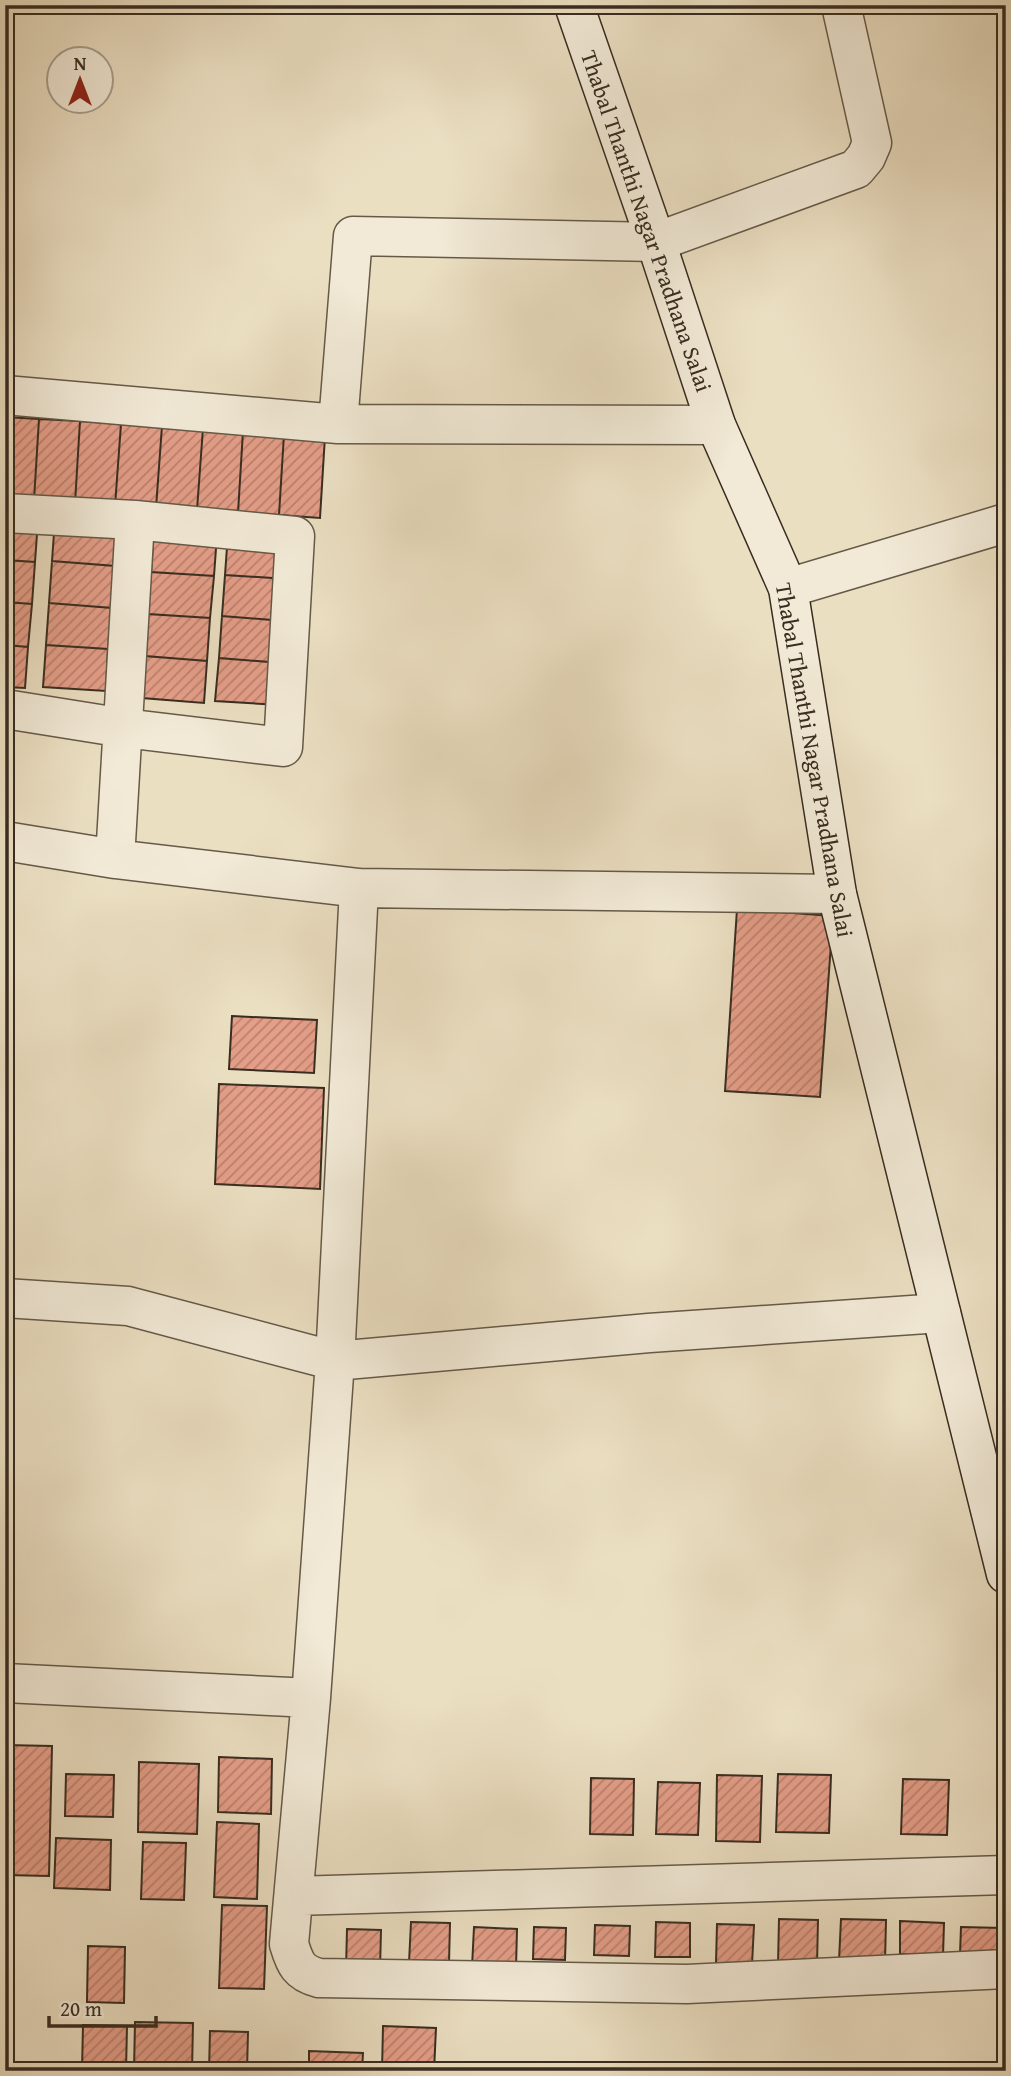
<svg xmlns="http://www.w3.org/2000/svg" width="1011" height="2076" viewBox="0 0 1011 2076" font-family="'Gentium Book Plus',serif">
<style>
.building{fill:url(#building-hatch);stroke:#382d20;stroke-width:2}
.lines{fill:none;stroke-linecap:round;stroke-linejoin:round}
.street-casing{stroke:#655a48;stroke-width:41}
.secondary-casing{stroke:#382d20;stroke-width:41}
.street{stroke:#f2ead7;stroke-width:38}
.secondary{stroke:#f2ead7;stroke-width:38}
.labels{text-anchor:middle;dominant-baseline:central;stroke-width:7;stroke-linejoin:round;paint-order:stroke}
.street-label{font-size:23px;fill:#382d20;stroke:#f2ead7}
</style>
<defs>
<pattern id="building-hatch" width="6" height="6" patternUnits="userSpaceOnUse" patternTransform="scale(1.75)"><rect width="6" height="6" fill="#e59e88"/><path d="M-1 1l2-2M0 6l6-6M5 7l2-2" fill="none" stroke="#bb816f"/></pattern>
</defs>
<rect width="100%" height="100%" fill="#ebdfc2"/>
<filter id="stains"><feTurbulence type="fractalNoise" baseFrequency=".00286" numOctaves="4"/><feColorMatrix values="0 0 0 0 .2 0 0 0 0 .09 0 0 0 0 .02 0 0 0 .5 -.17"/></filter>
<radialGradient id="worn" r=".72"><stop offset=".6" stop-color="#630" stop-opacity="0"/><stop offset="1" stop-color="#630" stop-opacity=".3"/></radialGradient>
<!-- building -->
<path class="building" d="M 5,417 L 39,419 L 34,500 L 5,499 Z
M 39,419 L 80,421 L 75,503 L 34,500 Z
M 80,421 L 121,424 L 115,506 L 75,503 Z
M 121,424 L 162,426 L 156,508 L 115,506 Z
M 162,426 L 203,428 L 197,510 L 156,508 Z
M 203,428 L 243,431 L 238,513 L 197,510 Z
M 243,431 L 284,434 L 279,515 L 238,513 Z
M 284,434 L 325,436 L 320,518 L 279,515 Z
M 5,518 L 38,520 L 35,562 L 5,560 Z
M 55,519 L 118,524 L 115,566 L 52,561 Z
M 154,530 L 217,535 L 214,576 L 151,572 Z
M 228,533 L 291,537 L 287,579 L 225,575 Z
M 5,560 L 35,562 L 32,604 L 5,602 Z
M 52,561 L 115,566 L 112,608 L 49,603 Z
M 151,572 L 214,576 L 210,618 L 148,614 Z
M 225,575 L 287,579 L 284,621 L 222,616 Z
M 5,602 L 32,604 L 28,647 L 5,645 Z
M 49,603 L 112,608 L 108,649 L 46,645 Z
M 148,614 L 210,618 L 207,661 L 145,656 Z
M 222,616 L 284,621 L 281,663 L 219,658 Z
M 5,645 L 28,647 L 25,688 L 5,687 Z
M 46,645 L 108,649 L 106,691 L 43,687 Z
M 145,656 L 207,661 L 204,703 L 142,698 Z
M 219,658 L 281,663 L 278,705 L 215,701 Z
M 737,909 L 833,916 L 820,1097 L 725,1091 Z
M 232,1016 L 317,1020 L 314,1073 L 229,1069 Z
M 219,1084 L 324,1088 L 320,1189 L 215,1184 Z
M 5,1745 L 52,1746 L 49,1876 L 5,1875 Z
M 219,1757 L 272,1759 L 271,1814 L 218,1812 Z
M 139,1762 L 199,1764 L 197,1834 L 138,1832 Z
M 66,1774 L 114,1775 L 113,1817 L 65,1816 Z
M 778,1774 L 831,1775 L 829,1833 L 776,1832 Z
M 717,1775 L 762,1776 L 760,1842 L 716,1841 Z
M 591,1778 L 634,1779 L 633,1835 L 590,1834 Z
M 903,1779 L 949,1780 L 947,1835 L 901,1834 Z
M 658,1782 L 700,1783 L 698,1835 L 656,1834 Z
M 217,1822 L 259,1824 L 257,1899 L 214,1897 Z
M 56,1838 L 111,1840 L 110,1890 L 54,1888 Z
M 143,1842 L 186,1843 L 184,1900 L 141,1899 Z
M 222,1905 L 267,1906 L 264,1989 L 219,1988 Z
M 779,1919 L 818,1920 L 817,1966 L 778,1965 Z
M 841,1919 L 886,1920 L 885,1962 L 839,1961 Z
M 900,1921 L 944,1923 L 943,1956 L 900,1954 Z
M 411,1922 L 450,1923 L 449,1963 L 409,1963 Z
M 656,1922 L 690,1923 L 690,1957 L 655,1957 Z
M 717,1924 L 754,1925 L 752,1965 L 716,1963 Z
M 595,1925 L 630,1926 L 629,1956 L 594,1955 Z
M 474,1927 L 517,1929 L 516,1968 L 472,1967 Z
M 534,1927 L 566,1928 L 565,1960 L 533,1959 Z
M 961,1927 L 1003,1928 L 1001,1955 L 960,1954 Z
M 347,1929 L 381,1930 L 380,1970 L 346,1969 Z
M 88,1946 L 125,1947 L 124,2003 L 87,2002 Z
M 135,2022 L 193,2023 L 192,2071 L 134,2071 Z
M 83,2025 L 127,2026 L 126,2071 L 82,2071 Z
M 383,2026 L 436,2028 L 434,2071 L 382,2071 Z
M 210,2031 L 248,2032 L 247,2071 L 209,2071 Z
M 309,2051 L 363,2053 L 362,2071 L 309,2071 Z"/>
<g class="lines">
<defs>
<path id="street" d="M 5,395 L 338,424
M 716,425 L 338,424 L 353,236 L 656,242 L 856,169 L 866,157 L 872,143 L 841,5
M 5,513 L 135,520
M 788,588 L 1006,523
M 5,709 L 124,728 L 283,747 L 295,536 L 135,520 L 115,859
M 5,841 L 115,859 L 359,888 L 837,894
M 5,1298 L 128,1306 L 335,1361 L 649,1333 L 941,1313
M 5,1683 L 311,1698 L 335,1361 L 359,888
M 311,1698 L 289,1944 C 295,1964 299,1973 319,1978 L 687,1984 L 1006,1969
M 294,1896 L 1006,1875"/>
<path id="secondary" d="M 574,5 L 656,242 L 716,425 L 788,588 L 837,894 L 1006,1574"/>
</defs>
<!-- street casing -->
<use href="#street" class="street-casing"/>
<!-- secondary casing -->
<use href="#secondary" class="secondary-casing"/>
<!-- street -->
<use href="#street" class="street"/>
<!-- secondary -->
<use href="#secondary" class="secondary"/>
</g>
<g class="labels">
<!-- street labels -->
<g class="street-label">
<text transform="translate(647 221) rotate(71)">Thabal Thanthi Nagar Pradhana Salai</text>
<text transform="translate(815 760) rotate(80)">Thabal Thanthi Nagar Pradhana Salai</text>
</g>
</g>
<!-- margin -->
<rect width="1011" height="2076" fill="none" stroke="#ebdfc2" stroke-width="28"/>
<rect x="7" y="7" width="997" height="2062" fill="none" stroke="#382d20" stroke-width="3.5"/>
<rect x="14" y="14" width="983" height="2048" fill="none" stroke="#382d20" stroke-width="2"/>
<!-- north arrow -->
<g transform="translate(80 80)"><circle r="33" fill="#f2ead7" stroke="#a89e8e" stroke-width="2"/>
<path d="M0-5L12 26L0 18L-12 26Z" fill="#8f2418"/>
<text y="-10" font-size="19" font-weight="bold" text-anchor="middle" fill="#382d20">N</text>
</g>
<!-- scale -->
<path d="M49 2016v10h107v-10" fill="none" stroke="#382d20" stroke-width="3.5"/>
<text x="60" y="2016" font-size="21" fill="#382d20" stroke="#f2ead7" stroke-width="5" paint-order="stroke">20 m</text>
<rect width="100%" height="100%" filter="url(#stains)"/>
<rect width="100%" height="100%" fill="url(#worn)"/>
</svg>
